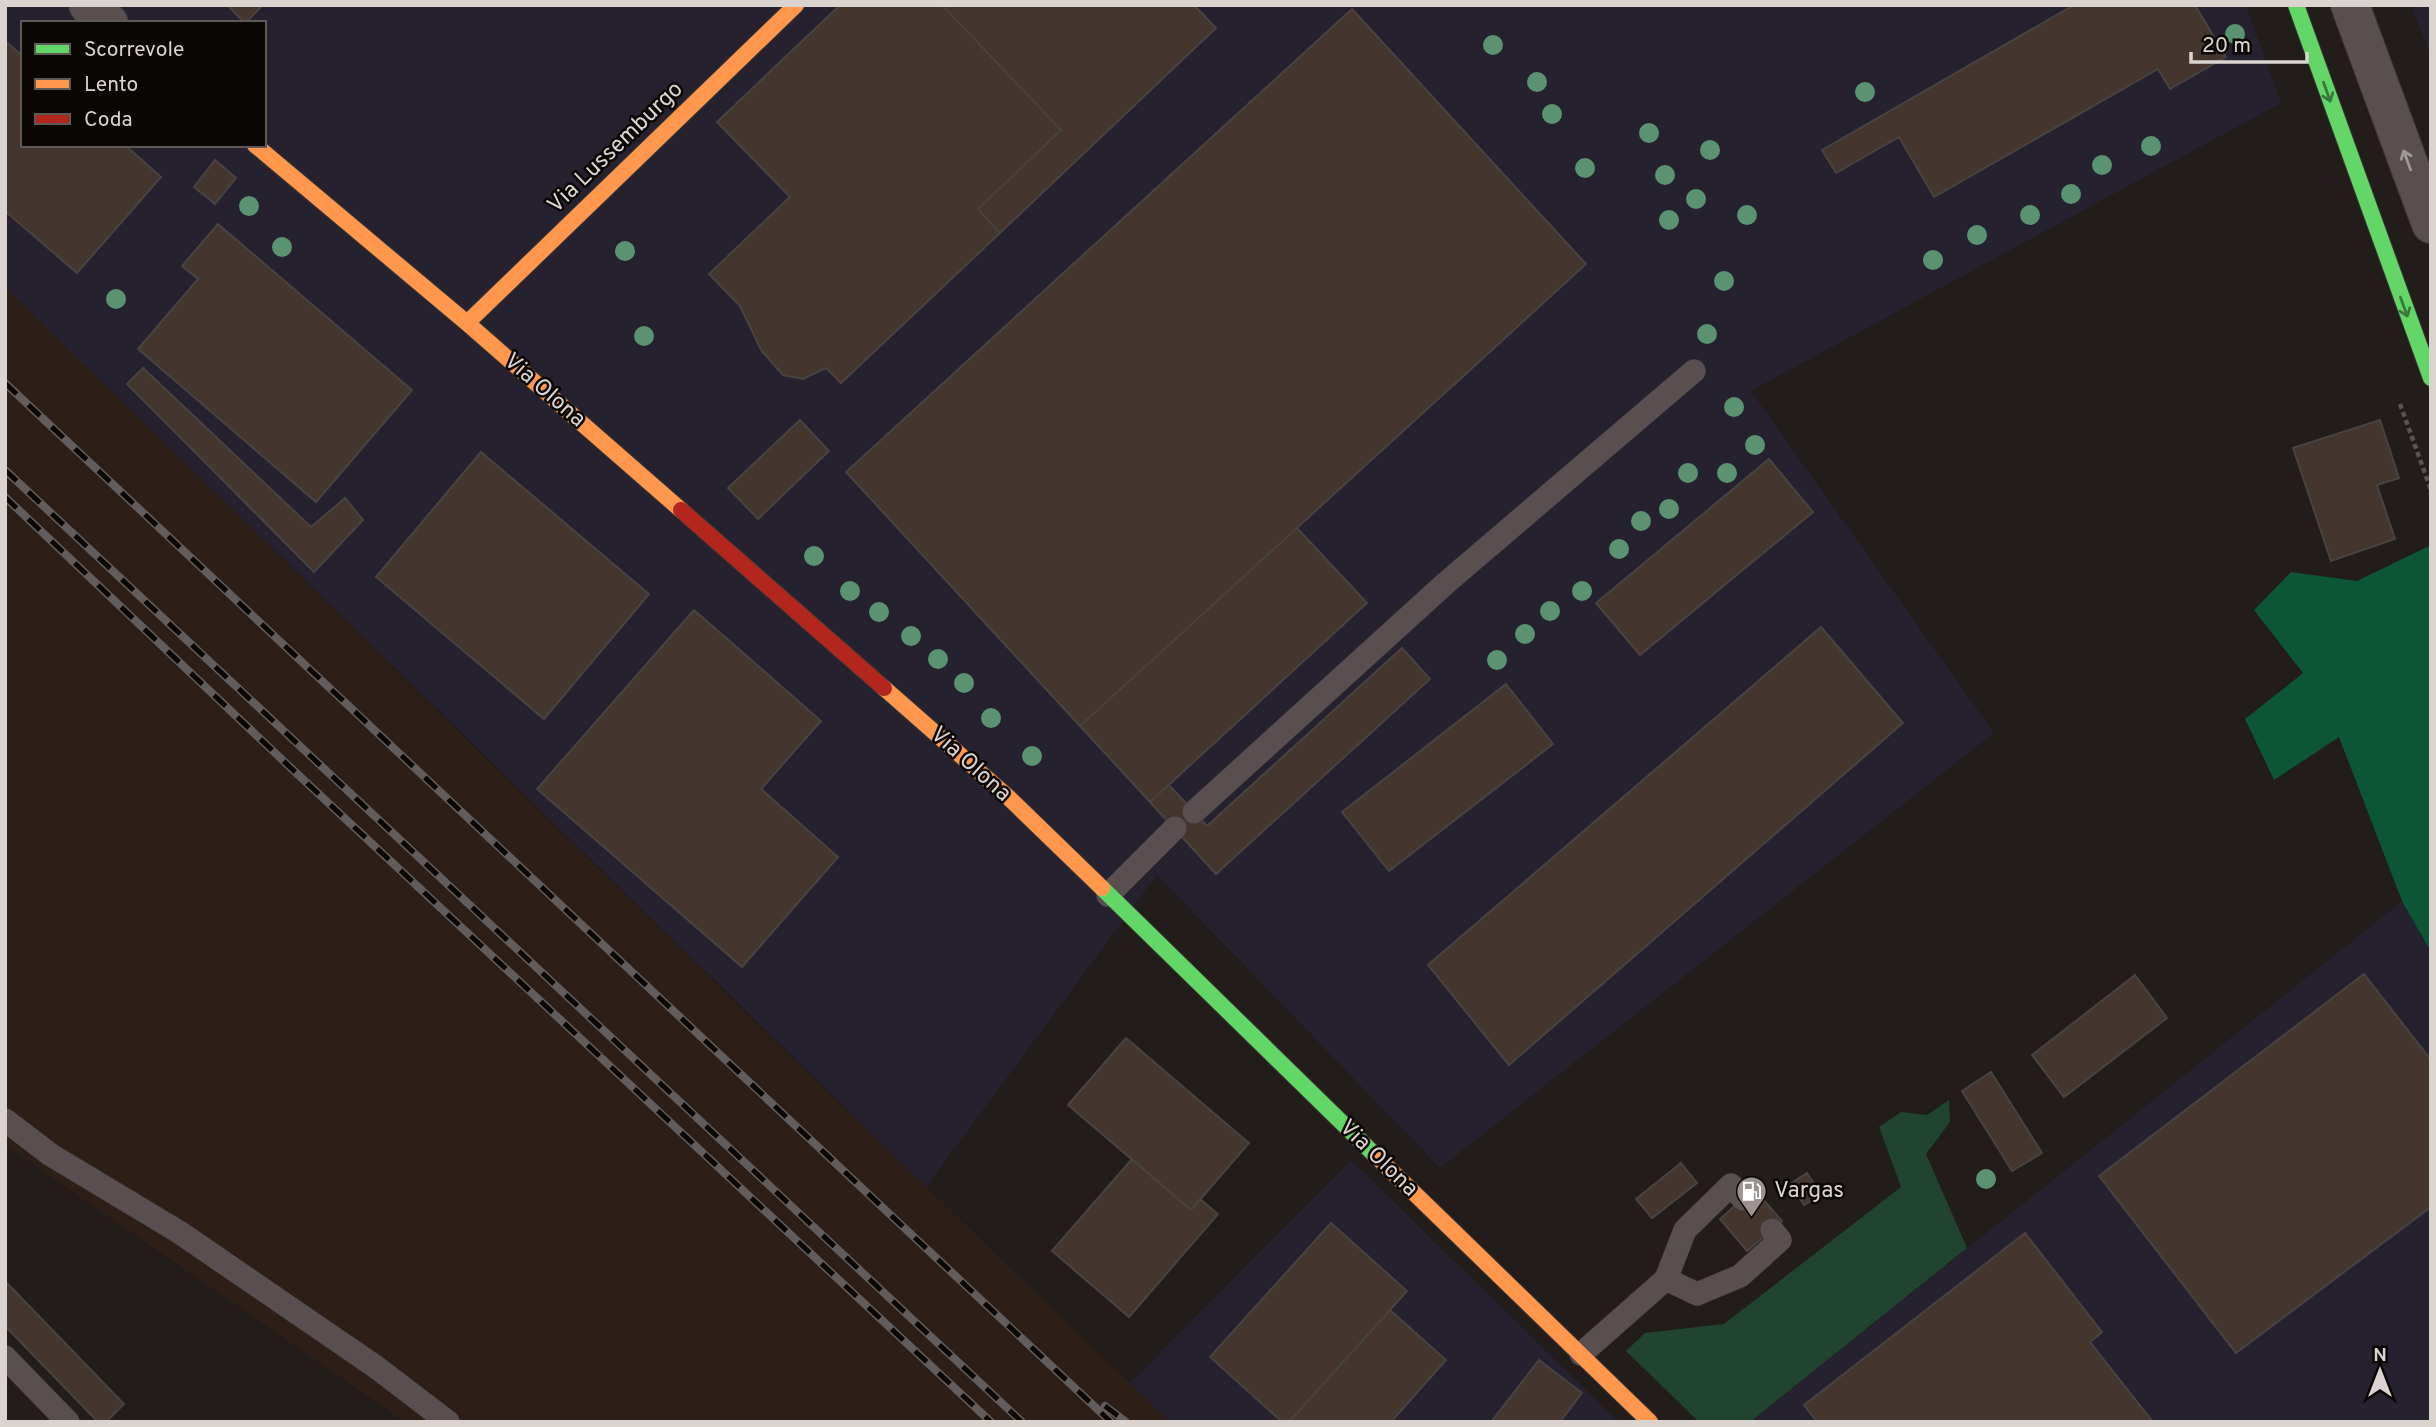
<svg xmlns="http://www.w3.org/2000/svg" width="2436" height="1427" viewBox="0 0 2436 1427" font-family="Overpass,sans-serif">
<style>
.built{fill:#2d1f18}
.industrial{fill:#25212f;fill-rule:evenodd}
.green{fill:#204430}
.forest{fill:#0c5536}
.building{fill:#44362f;stroke:#474341;stroke-width:2}
.lines{fill:none;stroke-linecap:round;stroke-linejoin:round}
.lane-casing{stroke:#3b3634;stroke-width:24}
.street-casing{stroke:#3b3634;stroke-width:40}
.fast-casing{stroke:#3b3634;stroke-width:18}
.slow-casing{stroke:#3b3634;stroke-width:18}
.jam-casing{stroke:#3b3634;stroke-width:18}
.path{stroke:#5a5253;stroke-width:4.5;stroke-dasharray:5 3.5;stroke-linecap:butt}
.lane{stroke:#594f51;stroke-width:23}
.street{stroke:#594f51;stroke-width:38}
.fast{stroke:#63d668;stroke-width:16}
.slow{stroke:#ff974d;stroke-width:16}
.jam{stroke:#b3261e;stroke-width:16}
.rail-casing{stroke:#635c5d;stroke-width:8}
.rail{stroke:#0b0705;stroke-width:5;stroke-dasharray:16;stroke-linecap:butt}
.tree{fill:#5b9271}
.oneway{stroke:#3b793b}
.oneway2{stroke:#a09897}
.labels{text-anchor:middle;dominant-baseline:central;stroke-width:5;stroke-linejoin:round;paint-order:stroke}
.street-label{font-size:23px;fill:#dad3d0;stroke:#0b0705}
.poi-label{font-size:23px;fill:#dad3d0;stroke:#0b0705;text-anchor:start}
</style>
<rect width="100%" height="100%" fill="#221c1a"/>
<!-- built -->
<path class="built" d="M 5,287 L 744,1011 L 1170,1422 L 405,1422 L 5,1145 Z"/>
<!-- industrial -->
<path class="industrial" d="M 5,5 L 2246,5 L 2281,103 L 1751,391 L 1994,733 L 1440,1168 L 1157,875 L 926,1187 L 5,287 ZM 23,23 L 264,23 L 264,145 L 23,145 Z
M 2411,5 L 2431,5 L 2431,57 Z
M 2402,901 L 2431,952 L 2431,1422 L 1750,1422 Z
M 1351,1160 L 1619,1422 L 1170,1422 L 1130,1383 Z"/>
<!-- green -->
<path class="green" d="M 1949,1100 L 1950,1122 L 1926,1154 L 1967,1248 L 1750,1422 L 1699,1422 L 1626,1351 L 1645,1333 L 1724,1324 L 1901,1187 L 1879,1127 L 1901,1112 L 1927,1115 Z"/>
<!-- forest -->
<path class="forest" d="M 2431,545 L 2431,952 L 2402,901 L 2339,737 L 2274,780 L 2245,719 L 2303,673 L 2254,610 L 2291,572 L 2357,581 Z"/>
<!-- building -->
<path class="building" d="M 227,5 L 263,5 L 245,23 Z
M 840,5 L 942,5 L 1061,130 L 978,209 L 1000,233 L 841,383 L 826,368 L 803,379 L 783,375 L 761,350 L 740,306 L 709,274 L 790,197 L 717,122 Z
M 942,5 L 1194,5 L 1216,28 L 1000,233 L 978,209 L 1061,130 Z
M 2074,5 L 2195,5 L 2226,57 L 2170,89 L 2158,69 L 1934,197 L 1899,137 L 1836,173 L 1822,150 Z
M 1352,9 L 1586,264 L 1080,726 L 846,472 Z
M 5,41 L 23,56 L 23,145 L 125,145 L 161,177 L 77,273 L 5,211 Z
M 215,160 L 236,178 L 215,204 L 194,187 Z
M 218,224 L 412,390 L 316,502 L 138,349 L 198,279 L 182,266 Z
M 143,368 L 311,527 L 345,498 L 363,520 L 314,572 L 127,384 Z
M 800,420 L 829,451 L 758,519 L 728,488 Z
M 2380,420 L 2399,478 L 2377,485 L 2395,539 L 2331,561 L 2293,448 Z
M 481,452 L 649,594 L 544,719 L 376,577 Z
M 1769,459 L 1813,512 L 1640,655 L 1596,603 Z
M 1297,528 L 1367,603 L 1150,802 L 1080,726 Z
M 694,610 L 821,721 L 761,789 L 838,857 L 742,967 L 537,789 Z
M 1821,627 L 1903,723 L 1509,1065 L 1428,965 Z
M 1402,648 L 1430,679 L 1216,874 L 1150,802 L 1169,785 L 1207,826 Z
M 1506,684 L 1553,744 L 1389,871 L 1342,812 Z
M 2364,974 L 2431,1060 L 2431,1207 L 2236,1353 L 2099,1176 Z
M 2135,975 L 2167,1018 L 2064,1097 L 2032,1055 Z
M 1126,1038 L 1249,1143 L 1191,1210 L 1068,1105 Z
M 1991,1072 L 2042,1153 L 2012,1171 L 1962,1091 Z
M 1132,1159 L 1191,1210 L 1200,1199 L 1218,1214 L 1129,1317 L 1052,1251 Z
M 1681,1163 L 1697,1183 L 1652,1218 L 1636,1199 Z
M 1807,1173 L 1821,1194 L 1804,1205 L 1790,1184 Z
M 1754,1189 L 1782,1221 L 1747,1251 L 1720,1219 Z
M 1331,1223 L 1407,1291 L 1289,1422 L 1282,1422 L 1210,1357 Z
M 2025,1233 L 2102,1332 L 2090,1342 L 2153,1422 L 1817,1422 L 1804,1405 Z
M 5,1281 L 124,1404 L 106,1422 L 98,1422 L 5,1326 Z
M 1390,1310 L 1446,1360 L 1391,1422 L 1289,1422 Z
M 1539,1360 L 1582,1393 L 1560,1422 L 1491,1422 Z"/>
<g class="lines">
<defs>
<path id="lane" d="M 1194,812 L 1447,582 L 1694,371
M 1108,895 L 1175,828
M 5,1120 L 51,1155 L 179,1232 L 376,1367 L 448,1422
M 1743,1199 L 1731,1185 L 1685,1230 L 1666,1279 L 1697,1294 L 1740,1276 L 1780,1240 L 1772,1230
M 1581,1354 L 1666,1279
M 5,1357 L 68,1422"/>
<path id="street" d="M 88,5 L 109,23
M 2350,5 L 2431,224"/>
<path id="fast" d="M 2296,5 L 2431,378
M 1102,888 L 1377,1157"/>
<path id="slow" d="M 255,145 L 467,323 L 681,510
M 467,323 L 796,5
M 884,688 L 1008,797 L 1102,888
M 1377,1157 L 1650,1422"/>
<path id="jam" d="M 681,510 L 884,688"/>
</defs>
<!-- lane casing -->
<use href="#lane" class="lane-casing"/>
<!-- street casing -->
<use href="#street" class="street-casing"/>
<!-- fast casing -->
<use href="#fast" class="fast-casing"/>
<!-- slow casing -->
<use href="#slow" class="slow-casing"/>
<!-- jam casing -->
<use href="#jam" class="jam-casing"/>
<!-- path -->
<path class="path" d="M 2400,404 L 2431,490"/>
<!-- lane -->
<use href="#lane" class="lane"/>
<!-- street -->
<use href="#street" class="street"/>
<!-- fast -->
<use href="#fast" class="fast"/>
<!-- slow -->
<use href="#slow" class="slow"/>
<!-- jam -->
<use href="#jam" class="jam"/>
<defs>
<path id="rail" d="M 5,383 L 1111,1422
M 5,470 L 1022,1422
M 5,497 L 292,769 L 991,1422
M 1105,1406 L 1126,1422"/>
</defs>
<!-- rail casing -->
<use href="#rail" class="rail-casing"/>
<!-- rail -->
<use href="#rail" class="rail"/>
</g>
<!-- trees -->
<g class="tree">
<circle cx="2235" cy="34" r="10"/>
<circle cx="1493" cy="45" r="10"/>
<circle cx="1537" cy="82" r="10"/>
<circle cx="1865" cy="92" r="10"/>
<circle cx="1552" cy="114" r="10"/>
<circle cx="1649" cy="133" r="10"/>
<circle cx="2151" cy="146" r="10"/>
<circle cx="1710" cy="150" r="10"/>
<circle cx="2102" cy="165" r="10"/>
<circle cx="1585" cy="168" r="10"/>
<circle cx="1665" cy="175" r="10"/>
<circle cx="2071" cy="194" r="10"/>
<circle cx="1696" cy="199" r="10"/>
<circle cx="249" cy="206" r="10"/>
<circle cx="1747" cy="215" r="10"/>
<circle cx="2030" cy="215" r="10"/>
<circle cx="1669" cy="220" r="10"/>
<circle cx="1977" cy="235" r="10"/>
<circle cx="282" cy="247" r="10"/>
<circle cx="625" cy="251" r="10"/>
<circle cx="1933" cy="260" r="10"/>
<circle cx="1724" cy="281" r="10"/>
<circle cx="116" cy="299" r="10"/>
<circle cx="1707" cy="334" r="10"/>
<circle cx="644" cy="336" r="10"/>
<circle cx="1734" cy="407" r="10"/>
<circle cx="1755" cy="445" r="10"/>
<circle cx="1688" cy="473" r="10"/>
<circle cx="1727" cy="473" r="10"/>
<circle cx="1669" cy="509" r="10"/>
<circle cx="1641" cy="521" r="10"/>
<circle cx="1619" cy="549" r="10"/>
<circle cx="814" cy="556" r="10"/>
<circle cx="850" cy="591" r="10"/>
<circle cx="1582" cy="591" r="10"/>
<circle cx="1550" cy="611" r="10"/>
<circle cx="879" cy="612" r="10"/>
<circle cx="1525" cy="634" r="10"/>
<circle cx="911" cy="636" r="10"/>
<circle cx="938" cy="659" r="10"/>
<circle cx="1497" cy="660" r="10"/>
<circle cx="964" cy="683" r="10"/>
<circle cx="991" cy="718" r="10"/>
<circle cx="1032" cy="756" r="10"/>
<circle cx="1986" cy="1179" r="10"/>
</g>
<!-- one-way arrows -->
<defs><path id="oneway-shaft" d="M-6 0H5M1.5-3L5.5 0L1.5 3" fill="none" stroke-width="1.6" stroke-linecap="round" stroke-linejoin="round" transform="scale(1.75)"/></defs>
<g class="oneway">
<use href="#oneway-shaft" transform="translate(2327 92) rotate(70)"/>
<use href="#oneway-shaft" transform="translate(2404 307) rotate(70)"/>
</g>
<use class="oneway2" href="#oneway-shaft" transform="translate(2407 160) rotate(-110)"/>
<!-- icons -->
<defs>
<symbol id="fuel-pin" viewBox="-11 -11 22 30"><path d="M0 17L-7.5 6A9.5 9.5 0 1 1 7.5 6Z" fill="#9a9390" stroke="#0b0705"/><path d="M-5.5-6h7V0h2V4h1.3V-2.5L3-4.5l.8-.8L6-3V5H2.5V1h-1V6h-7ZM-4.2-4.7v3.2H.2V-4.7Z" fill="#fff"/></symbol>
</defs>
<g fill-rule="evenodd">
<use href="#fuel-pin" x="1734" y="1174" width="35" height="47"/>
</g>
<g class="labels">
<!-- street labels -->
<g class="street-label">
<text transform="translate(616 148) rotate(-44)">Via Lussemburgo</text>
<text transform="translate(544 391) rotate(41)">Via Olona</text>
<text transform="translate(970 765) rotate(42)">Via Olona</text>
<text transform="translate(1378 1159) rotate(44)">Via Olona</text>
</g>
<!-- poi labels -->
<g class="poi-label">
<text x="1774" y="1191">Vargas</text>
</g>
</g>
<!-- border -->
<rect width="2436" height="1427" fill="none" stroke="#dad3d0" stroke-width="14"/>
<!-- legend -->
<rect x="21" y="21" width="245" height="126" fill="#0b0705" stroke="#5e5956" stroke-width="2"/>
<rect x="35" y="44" width="35" height="10" fill="#63d668" stroke="#5e5956" stroke-width="2"/>
<text x="84" y="56" font-size="21" fill="#dad3d0">Scorrevole</text>
<rect x="35" y="79" width="35" height="10" fill="#ff974d" stroke="#5e5956" stroke-width="2"/>
<text x="84" y="91" font-size="21" fill="#dad3d0">Lento</text>
<rect x="35" y="114" width="35" height="10" fill="#b3261e" stroke="#5e5956" stroke-width="2"/>
<text x="84" y="126" font-size="21" fill="#dad3d0">Coda</text>
<!-- north arrow -->
<g transform="translate(2380 1371)" stroke="#0b0705" stroke-width="5" paint-order="stroke">
<path d="M0-5L12 26L0 18L-12 26Z" fill="#dad3d0"/>
<text y="-10" font-size="19" font-weight="bold" text-anchor="middle" fill="#dad3d0">N</text>
</g>
<!-- scale -->
<path d="M2191 52v10h116v-10" fill="none" stroke="#dad3d0" stroke-width="3.5"/>
<text x="2202" y="52" font-size="21" fill="#dad3d0" stroke="#0b0705" stroke-width="5" paint-order="stroke">20 m</text>
</svg>
